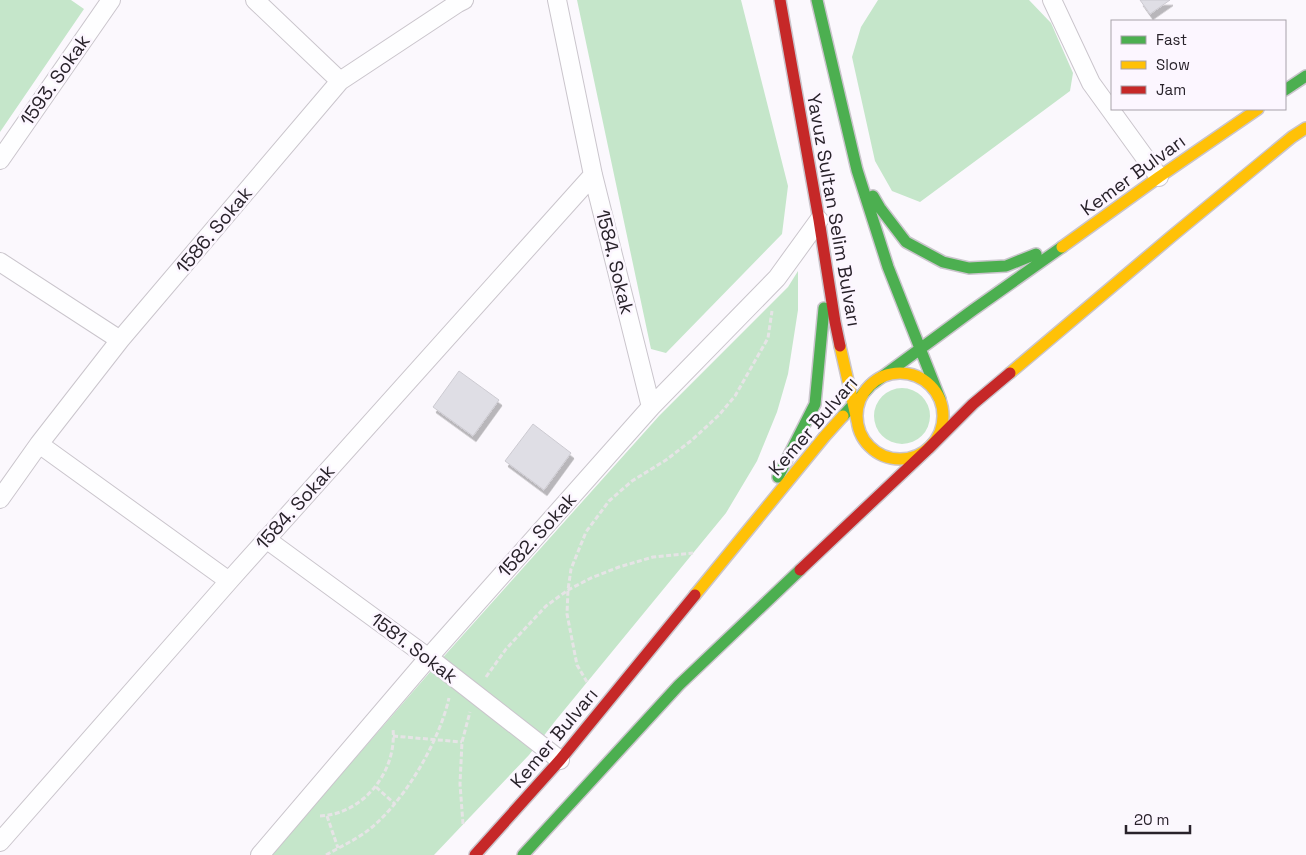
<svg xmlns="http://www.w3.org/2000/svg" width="1306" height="855" viewBox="0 0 1306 855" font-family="'Space Grotesk',sans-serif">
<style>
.green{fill:#c5e6ca}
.building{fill:#dfdee5;stroke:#cccad1;filter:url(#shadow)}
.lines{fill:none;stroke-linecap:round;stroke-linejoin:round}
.street-casing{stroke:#cac5cc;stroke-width:20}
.fast-casing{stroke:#cac5cc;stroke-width:14}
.slow-casing{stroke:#cac5cc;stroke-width:14}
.jam-casing{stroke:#cac5cc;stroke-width:14}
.path{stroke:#e6e4e6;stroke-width:3;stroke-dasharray:5 2.5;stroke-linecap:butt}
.street{stroke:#fefeff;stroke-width:18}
.fast{stroke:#4caf50;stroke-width:11}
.slow{stroke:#ffc107;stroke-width:11}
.jam{stroke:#c62828;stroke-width:11}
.labels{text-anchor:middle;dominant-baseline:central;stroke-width:5;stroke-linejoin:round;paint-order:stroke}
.street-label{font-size:19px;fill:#28222a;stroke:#fcf6ff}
</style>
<defs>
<filter id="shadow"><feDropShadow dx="3" dy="5.5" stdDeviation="0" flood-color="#0004"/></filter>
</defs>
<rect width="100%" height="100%" fill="#fbf8fd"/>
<!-- green -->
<path class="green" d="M 0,0 L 71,0 L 84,9 L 0,132 Z
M 577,0 L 741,0 L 788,186 L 782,234 L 666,353 L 651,349 Z
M 878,0 L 1029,0 L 1051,23 L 1073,73 L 1070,91 L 920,202 L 892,191 L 875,161 L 852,57 L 861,27 Z
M 798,271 L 798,310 L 788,374 L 777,412 L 757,461 L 726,513 L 556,720 L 529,755 L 434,855 L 271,855 L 437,664 L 659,416 L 788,287 Z
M874 416a28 28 0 1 1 56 0a28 28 0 1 1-56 0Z"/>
<!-- building -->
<path class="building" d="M 1140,0 L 1170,0 L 1150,14 Z
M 459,371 L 499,400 L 473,436 L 433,407 Z
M 533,424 L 571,453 L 544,490 L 505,461 Z"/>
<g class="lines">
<defs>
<path id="street" d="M 255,0 L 340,81
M 557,0 L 593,175 L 651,407
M 1052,0 L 1091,83 L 1159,177
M 0,160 L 111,0
M 0,262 L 120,340
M 39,444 L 229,581
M 0,499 L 39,444 L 120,340 L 340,81 L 458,3 L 464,0
M 266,539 L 437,664 L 560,760
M 0,842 L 229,581 L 593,175
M 260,855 L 429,657 L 651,407 L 777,278 L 819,220"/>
<path id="fast" d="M 817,0 L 857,170 L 888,267 L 940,399
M 1285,90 L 1306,76
M 873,196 L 880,208 L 906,242 L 943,262 L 969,268 L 1006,266 L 1036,254
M 843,416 L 871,385 L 973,310 L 1062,247
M 778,477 L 815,404 L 824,308
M 523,855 L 679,685 L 800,570"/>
<path id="slow" d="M 1062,247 L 1159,177 L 1258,109
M 840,346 L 858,425
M 1010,373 L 1172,236 L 1292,137 L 1306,128
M857 416a43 43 0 1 1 86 0a43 43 0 1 1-86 0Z
M 695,595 L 825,436 L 843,416"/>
<path id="jam" d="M 780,0 L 819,220 L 835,322 L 840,346
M 800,570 L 928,449 L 973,404 L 1010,373
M 475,855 L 560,760 L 695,595"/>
</defs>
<!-- street casing -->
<use href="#street" class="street-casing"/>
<!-- fast casing -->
<use href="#fast" class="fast-casing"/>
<!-- slow casing -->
<use href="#slow" class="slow-casing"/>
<!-- jam casing -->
<use href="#jam" class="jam-casing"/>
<!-- path -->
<path class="path" d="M 486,677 L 506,649 L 546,606 L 568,590 L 591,578 L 619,567 L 653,557 L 693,553
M 587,682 L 577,665 L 567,614 L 568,590 L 571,569 L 586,532 L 609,501 L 632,481 L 666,460 L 692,440 L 719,415 L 735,396 L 768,338 L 772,311
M 393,736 L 462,742
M 376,787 L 395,804
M 320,816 C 363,814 397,772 393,729
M 327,816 L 338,848
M 463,824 L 460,784 L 462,742 L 470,712
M 326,855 C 338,848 351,842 363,834 C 401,808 439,743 449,698"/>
<!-- street -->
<use href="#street" class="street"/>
<!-- fast -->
<use href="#fast" class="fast"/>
<!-- slow -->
<use href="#slow" class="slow"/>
<!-- jam -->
<use href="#jam" class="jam"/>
</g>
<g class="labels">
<!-- street labels -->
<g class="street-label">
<text transform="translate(55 80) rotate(-55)">1593. Sokak</text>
<text transform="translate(1133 175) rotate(-36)">Kemer Bulvarı</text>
<text transform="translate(834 210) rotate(80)">Yavuz Sultan Selim Bulvarı</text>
<text transform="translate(214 230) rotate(-50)">1586. Sokak</text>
<text transform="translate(615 262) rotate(76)">1584. Sokak</text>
<text transform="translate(813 426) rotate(-49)">Kemer Bulvarı</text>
<text transform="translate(295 507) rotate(-48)">1584. Sokak</text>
<text transform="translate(537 535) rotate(-48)">1582. Sokak</text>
<text transform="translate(414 648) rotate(37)">1581. Sokak</text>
<text transform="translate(554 738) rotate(-50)">Kemer Bulvarı</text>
</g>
</g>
<!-- legend -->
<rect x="1111" y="20" width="175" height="90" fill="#fcf6ff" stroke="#a7a1aa"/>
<rect x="1121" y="36" width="25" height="8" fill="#4caf50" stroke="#a7a1aa"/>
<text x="1156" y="45" font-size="15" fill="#28222a">Fast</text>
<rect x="1121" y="61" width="25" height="8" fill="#ffc107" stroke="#a7a1aa"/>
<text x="1156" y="70" font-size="15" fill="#28222a">Slow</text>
<rect x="1121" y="86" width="25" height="8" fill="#c62828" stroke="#a7a1aa"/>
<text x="1156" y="95" font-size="15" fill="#28222a">Jam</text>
<!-- scale -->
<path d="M1126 825v8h64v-8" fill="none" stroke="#28222a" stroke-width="2.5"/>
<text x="1134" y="825" font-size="15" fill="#28222a" stroke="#fcf6ff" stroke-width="4" paint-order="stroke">20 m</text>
</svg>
